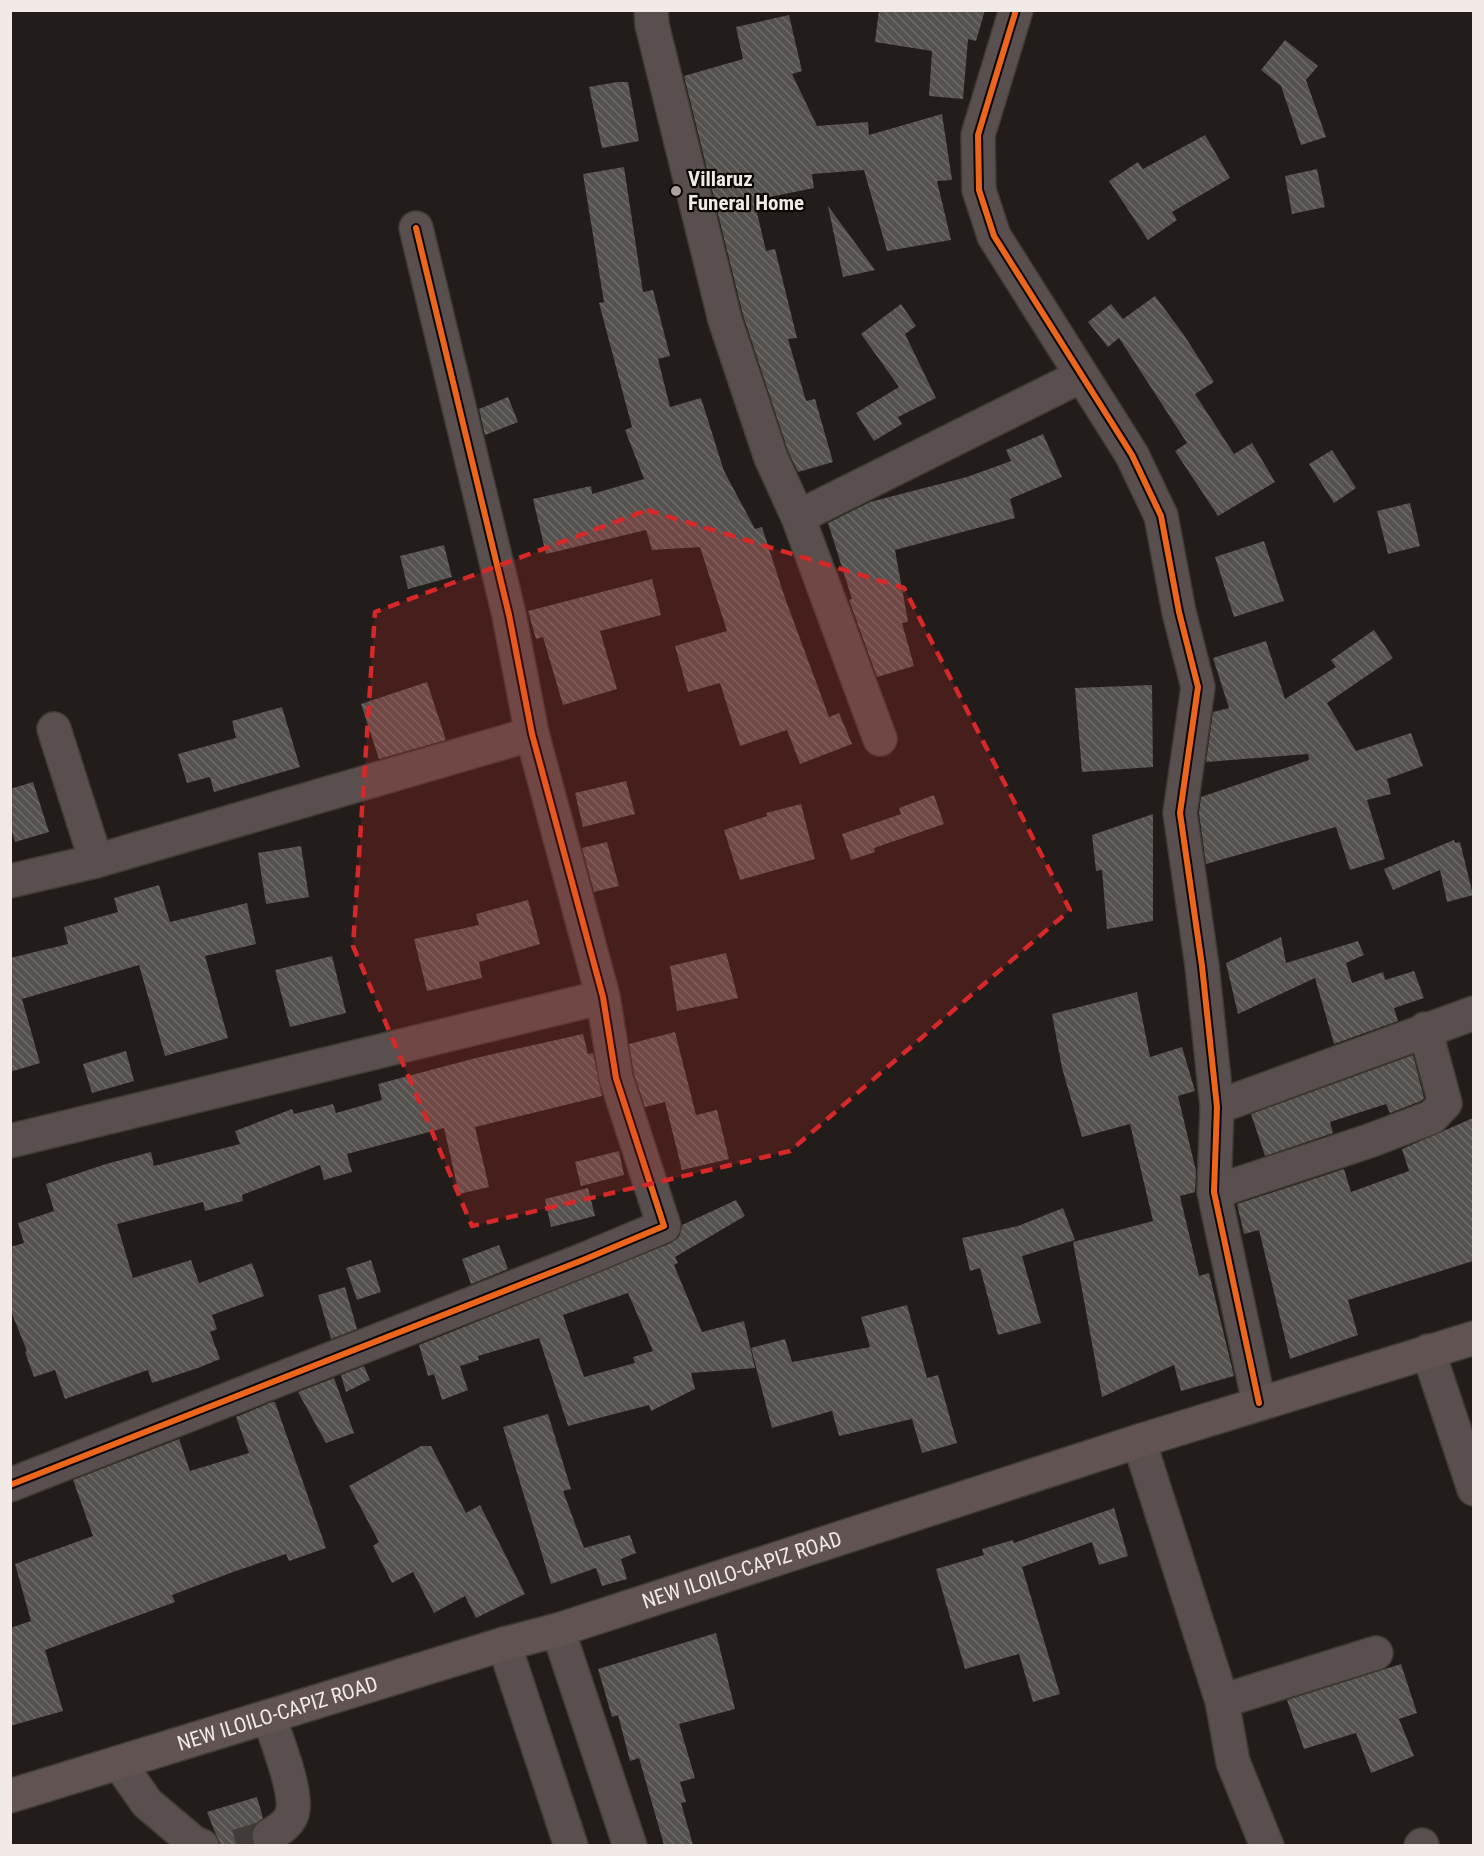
<svg xmlns="http://www.w3.org/2000/svg" width="1484" height="1856" viewBox="0 0 1484 1856" font-family="'Roboto Condensed',sans-serif">
<style>
.building{fill:url(#building-back-hatch);fill-rule:evenodd}
.lines{fill:none;stroke-linecap:round;stroke-linejoin:round}
.minor-tunnel{stroke:#413c39;stroke-width:33;stroke-dasharray:33 16;stroke-linecap:butt}
.minor-casing{stroke:#3e3b37;stroke-width:36}
.highway-casing{stroke:#3e3b37;stroke-width:36}
.minor{stroke:#584f4e;stroke-width:33}
.highway{stroke:#605351;stroke-width:33}
.cycleway-casing{stroke:#0c0806;stroke-width:10}
.cycleway{stroke:#eb651d;stroke-width:6}
.marked{fill:#d62828;fill-opacity:0.2;stroke:#d62828;stroke-width:4.5;stroke-dasharray:12 8;stroke-linejoin:round}
.poi-dot{fill:#a9a29f;stroke:#0c0806;stroke-width:2}
.labels{text-anchor:middle;dominant-baseline:central;stroke-width:4.5;stroke-linejoin:round;paint-order:stroke}
.poi-label{font-size:21px;font-weight:bold;fill:#f1eae6;stroke:#0c0806;text-anchor:start}
.street-label{font-size:21px;fill:#f1eae6;stroke:#0c0806}
</style>
<defs>
<pattern id="building-back-hatch" width="6" height="6" patternUnits="userSpaceOnUse" patternTransform="scale(1.5)"><rect width="6" height="6" fill="#55514e"/><path d="M-1 5l2 2M0 0l6 6M5-1l2 2" fill="none" stroke="#6e6a68"/></pattern>
</defs>
<rect width="100%" height="100%" fill="#221d1a"/>
<!-- building -->
<path class="building" d="M 879,10 L 985,10 L 976,41 L 968,39 L 963,99 L 929,96 L 932,51 L 875,42 Z
M 789,15 L 802,71 L 792,74 L 817,126 L 868,122 L 869,135 L 942,114 L 952,180 L 937,181 L 951,240 L 887,251 L 864,170 L 812,174 L 814,188 L 754,200 L 766,251 L 775,249 L 797,338 L 788,339 L 806,401 L 815,399 L 833,462 L 798,472 L 788,451 L 743,315 L 684,76 L 743,59 L 736,27 Z
M 1285,40 L 1318,66 L 1306,80 L 1326,137 L 1301,145 L 1281,86 L 1261,70 Z
M 617,82 L 628,82 L 639,141 L 602,148 L 589,87 Z
M 1205,135 L 1230,178 L 1172,212 L 1177,220 L 1148,240 L 1109,181 L 1138,162 L 1143,169 Z
M 624,167 L 643,292 L 653,290 L 670,356 L 658,359 L 670,407 L 701,398 L 724,471 L 755,529 L 762,527 L 785,598 L 829,717 L 839,713 L 852,744 L 800,764 L 787,730 L 740,746 L 720,683 L 688,692 L 675,646 L 727,631 L 700,547 L 652,550 L 646,530 L 546,554 L 533,499 L 591,486 L 592,494 L 644,479 L 625,430 L 632,427 L 599,303 L 604,302 L 583,174 Z
M 1317,169 L 1325,207 L 1292,214 L 1285,176 Z
M 828,206 L 875,270 L 843,277 Z
M 1155,296 L 1184,335 L 1214,382 L 1195,394 L 1234,454 L 1252,443 L 1275,482 L 1218,516 L 1175,451 L 1187,443 L 1119,338 L 1108,347 L 1088,322 L 1111,304 L 1123,319 Z
M 901,304 L 916,326 L 905,334 L 936,398 L 898,417 L 902,424 L 874,441 L 856,413 L 899,387 L 861,334 Z
M 508,397 L 518,422 L 485,435 L 479,409 Z
M 1043,434 L 1062,477 L 1010,499 L 1015,518 L 895,550 L 908,622 L 902,623 L 914,666 L 877,677 L 849,600 L 852,599 L 828,523 L 870,502 L 967,477 L 1011,461 L 1006,450 Z
M 1332,450 L 1356,488 L 1334,503 L 1309,464 Z
M 1410,503 L 1420,546 L 1388,554 L 1377,511 Z
M 1264,541 L 1284,601 L 1234,617 L 1215,557 Z
M 444,545 L 452,577 L 408,589 L 400,556 Z
M 652,579 L 661,615 L 600,631 L 617,689 L 563,705 L 543,637 L 536,639 L 528,611 Z
M 1374,630 L 1393,658 L 1327,703 L 1356,751 L 1411,733 L 1423,766 L 1387,779 L 1391,794 L 1367,800 L 1385,859 L 1350,870 L 1336,827 L 1206,864 L 1199,813 L 1201,797 L 1309,760 L 1308,754 L 1206,762 L 1213,712 L 1229,708 L 1213,658 L 1266,641 L 1285,699 L 1336,667 L 1331,660 Z
M 427,682 L 446,740 L 379,759 L 361,704 Z
M 1152,685 L 1153,767 L 1082,772 L 1075,688 Z
M 282,707 L 300,767 L 214,792 L 210,777 L 187,783 L 178,754 L 236,738 L 232,721 Z
M 626,781 L 635,814 L 583,827 L 575,793 Z
M 33,782 L 49,832 L 15,842 L 10,825 L 10,789 Z
M 934,795 L 944,824 L 874,848 L 875,852 L 851,860 L 842,834 L 901,814 L 899,808 Z
M 801,804 L 815,859 L 740,880 L 724,830 L 767,816 L 766,813 Z
M 1153,814 L 1153,921 L 1107,929 L 1102,870 L 1096,871 L 1092,835 Z
M 1454,840 L 1455,843 L 1460,842 L 1473,895 L 1447,902 L 1440,870 L 1393,890 L 1384,869 Z
M 607,842 L 619,886 L 594,892 L 582,848 Z
M 301,846 L 309,897 L 266,904 L 258,853 Z
M 159,885 L 170,922 L 247,903 L 256,944 L 205,956 L 228,1038 L 165,1056 L 139,965 L 22,999 L 40,1063 L 10,1072 L 10,958 L 68,944 L 64,927 L 118,912 L 114,898 Z
M 528,900 L 540,944 L 479,962 L 482,978 L 427,991 L 414,939 L 479,925 L 476,914 Z
M 1281,937 L 1286,963 L 1358,941 L 1364,955 L 1346,963 L 1352,983 L 1383,972 L 1385,980 L 1414,971 L 1424,998 L 1394,1008 L 1398,1021 L 1334,1044 L 1315,978 L 1238,1014 L 1226,963 Z
M 726,953 L 738,998 L 677,1011 L 670,966 Z
M 332,956 L 346,1013 L 290,1027 L 275,970 Z
M 1137,992 L 1150,1057 L 1182,1047 L 1195,1091 L 1178,1096 L 1196,1171 L 1195,1192 L 1180,1196 L 1199,1276 L 1209,1273 L 1234,1376 L 1181,1391 L 1174,1365 L 1102,1397 L 1073,1242 L 1153,1221 L 1130,1124 L 1082,1137 L 1062,1068 L 1052,1014 Z
M 675,1032 L 696,1115 L 717,1110 L 729,1159 L 682,1170 L 665,1102 L 645,1107 L 634,1074 L 629,1044 Z
M 583,1034 L 588,1054 L 593,1053 L 602,1096 L 475,1127 L 489,1187 L 459,1194 L 444,1128 L 347,1154 L 352,1172 L 324,1180 L 320,1165 L 242,1195 L 243,1201 L 205,1211 L 203,1202 L 117,1224 L 133,1278 L 191,1260 L 199,1283 L 252,1263 L 264,1296 L 212,1315 L 217,1329 L 210,1332 L 220,1359 L 198,1368 L 152,1383 L 148,1370 L 65,1399 L 55,1370 L 34,1377 L 25,1352 L 27,1351 L 10,1309 L 10,1247 L 24,1243 L 18,1223 L 54,1211 L 46,1184 L 106,1164 L 151,1152 L 154,1166 L 240,1144 L 235,1131 L 292,1109 L 294,1114 L 333,1104 L 336,1113 L 382,1100 L 378,1084 L 476,1058 Z
M 126,1051 L 134,1081 L 92,1093 L 83,1064 Z
M 1413,1055 L 1424,1098 L 1421,1101 L 1390,1113 L 1386,1104 L 1330,1122 L 1333,1133 L 1265,1156 L 1251,1114 Z
M 1473,1118 L 1473,1261 L 1348,1300 L 1358,1335 L 1290,1359 L 1259,1230 L 1244,1234 L 1237,1204 L 1344,1169 L 1351,1192 L 1409,1171 L 1402,1149 Z
M 619,1151 L 624,1175 L 581,1186 L 575,1162 Z
M 588,1188 L 595,1216 L 551,1227 L 545,1199 Z
M 736,1200 L 745,1216 L 675,1257 L 678,1263 L 674,1265 L 702,1332 L 744,1321 L 755,1368 L 691,1373 L 695,1389 L 651,1411 L 649,1405 L 568,1426 L 539,1338 L 478,1356 L 479,1360 L 460,1366 L 468,1390 L 442,1400 L 434,1374 L 428,1376 L 419,1345 L 671,1243 L 679,1237 L 682,1225 ZM 628,1293 L 653,1351 L 633,1357 L 635,1363 L 584,1377 L 563,1315 Z
M 1063,1208 L 1075,1240 L 1022,1256 L 1041,1323 L 998,1335 L 980,1268 L 970,1271 L 962,1238 L 1018,1226 Z
M 499,1245 L 508,1269 L 471,1284 L 462,1259 Z
M 371,1260 L 381,1292 L 357,1300 L 346,1268 Z
M 345,1287 L 357,1329 L 331,1339 L 318,1295 Z
M 907,1305 L 927,1378 L 938,1375 L 957,1443 L 922,1453 L 912,1419 L 839,1436 L 832,1411 L 772,1428 L 751,1348 L 785,1339 L 792,1362 L 870,1347 L 861,1317 Z
M 364,1366 L 370,1380 L 346,1392 L 341,1375 Z
M 334,1378 L 354,1433 L 326,1443 L 298,1392 Z
M 272,1402 L 275,1402 L 326,1548 L 289,1561 L 286,1554 L 233,1572 L 172,1595 L 175,1602 L 45,1650 L 63,1711 L 10,1726 L 10,1628 L 31,1621 L 15,1564 L 93,1536 L 73,1480 L 179,1439 L 190,1471 L 249,1453 L 236,1417 Z
M 548,1414 L 571,1489 L 563,1491 L 584,1548 L 630,1535 L 636,1553 L 621,1559 L 627,1579 L 602,1586 L 596,1568 L 551,1584 L 503,1427 Z
M 421,1446 L 431,1446 L 466,1513 L 480,1505 L 525,1594 L 476,1618 L 465,1596 L 434,1613 L 413,1572 L 392,1583 L 373,1546 L 379,1542 L 349,1486 Z
M 1114,1508 L 1128,1556 L 1099,1565 L 1092,1542 L 1022,1567 L 1060,1694 L 1033,1702 L 1019,1654 L 965,1669 L 936,1569 L 984,1555 L 982,1549 L 1013,1540 L 1014,1543 Z
M 716,1633 L 735,1709 L 679,1724 L 695,1778 L 680,1782 L 686,1802 L 681,1803 L 693,1845 L 664,1845 L 639,1758 L 630,1761 L 618,1715 L 612,1717 L 598,1669 Z
M 1401,1664 L 1417,1713 L 1399,1719 L 1414,1756 L 1371,1773 L 1356,1733 L 1304,1749 L 1287,1700 Z
M 257,1797 L 263,1818 L 252,1828 L 250,1837 L 253,1845 L 220,1845 L 207,1812 Z"/>
<g class="lines">
<!-- minor-tunnel -->
<path class="minor-tunnel" d="M 237,1846 L 269,1836"/>
<defs>
<path id="minor" d="M 651,10 L 652,25 L 725,320 L 771,458 L 798,517 L 880,739
M 1016,10 L 978,135 L 979,190 L 994,236 L 1132,455 L 1161,516 L 1179,612 L 1198,687 L 1180,813 L 1202,966 L 1217,1107 L 1214,1192 L 1259,1403
M 798,517 L 1081,376
M 54,729 L 96,861
M 10,881 L 96,861 L 532,734
M 1217,1107 L 1474,1013
M 10,1141 L 603,997
M 1214,1192 L 1369,1141 L 1432,1117 L 1445,1103 L 1425,1029
M 1428,1351 L 1474,1489
M 1139,1441 L 1222,1701 L 1233,1762 L 1267,1846
M 10,1485 L 583,1260 L 664,1226 L 616,1078 L 603,997 L 532,734 L 509,615 L 416,228
M 558,1630 L 630,1846
M 504,1644 L 571,1846
M 1222,1701 L 1376,1653
M 119,1763 L 147,1803 L 193,1842 L 202,1846
M 269,1836 C 279,1830 292,1822 293,1809 C 296,1788 276,1738 269,1717
M 1421,1846 L 1422,1845"/>
<g id="highway">
<path id="s1" d="M 10,1796 L 504,1644 L 558,1630 L 1139,1441 L 1474,1338"/>
</g>
</defs>
<!-- minor casing -->
<use href="#minor" class="minor-casing"/>
<!-- highway casing -->
<use href="#highway" class="highway-casing"/>
<!-- minor -->
<use href="#minor" class="minor"/>
<!-- highway -->
<use href="#highway" class="highway"/>
<defs>
<path id="cycleway" d="M 1016,10 L 978,135 L 979,190 L 994,236 L 1132,455 L 1161,516 L 1179,612 L 1198,687 L 1180,813 L 1202,966 L 1217,1107 L 1214,1192 L 1259,1403
M 10,1485 L 583,1260 L 664,1226 L 616,1078 L 603,997 L 532,734 L 509,615 L 416,228"/>
</defs>
<!-- cycleway casing -->
<use href="#cycleway" class="cycleway-casing"/>
<!-- cycleway -->
<use href="#cycleway" class="cycleway"/>
</g>
<!-- marked area -->
<path class="marked" d="M 647,510 L 904,588 L 1070,910 L 790,1151 L 472,1226 L 353,946 L 375,612 Z"/>
<!-- markers -->
<circle class="poi-dot" cx="676" cy="191" r="6"/>
<g class="labels">
<!-- poi labels -->
<g class="poi-label">
<text x="688" y="179">Villaruz<tspan x="688" dy="24">Funeral Home</tspan></text>
</g>
<!-- street labels -->
<g class="street-label">
<text stroke="none"><textPath href="#s1" startOffset="766">NEW ILOILO-CAPIZ ROAD</textPath></text>
<text stroke="none"><textPath href="#s1" startOffset="280">NEW ILOILO-CAPIZ ROAD</textPath></text>
</g>
</g>
<!-- border -->
<rect width="1484" height="1856" fill="none" stroke="#f1eae6" stroke-width="24"/>
</svg>
